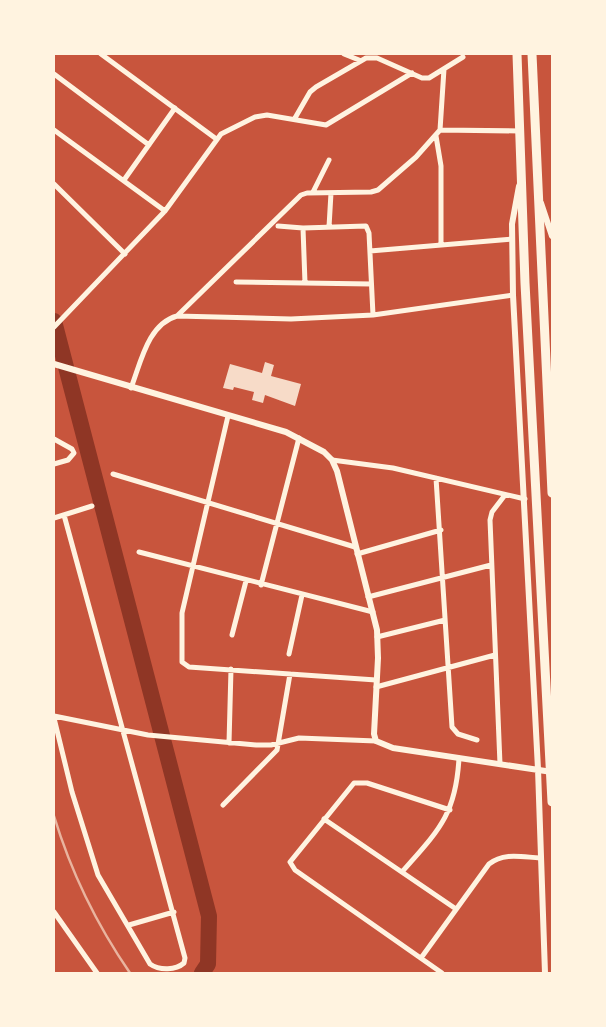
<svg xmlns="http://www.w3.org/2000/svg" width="606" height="1027" viewBox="0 0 606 1027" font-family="'Sofia Sans Condensed',sans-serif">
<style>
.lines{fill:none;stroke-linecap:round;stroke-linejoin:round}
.river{stroke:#8f3625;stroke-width:16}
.building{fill:#f7dbc8}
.minor{stroke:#fff3e0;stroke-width:5}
.tertiary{stroke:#fff3e0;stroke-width:6}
.trunk{stroke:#fff3e0;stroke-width:9}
.rail{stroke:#e9b49f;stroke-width:2.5}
</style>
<rect width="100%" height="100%" fill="#c8553d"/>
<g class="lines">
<!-- river -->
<path class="river" d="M 54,321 L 209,916 L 208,964 L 202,973"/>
</g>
<!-- building -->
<path class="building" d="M 265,362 L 274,365 L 271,376 L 301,384 L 295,406 L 265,395 L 263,403 L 252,400 L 254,392 L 234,387 L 233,390 L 223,388 L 230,364 L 262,373 Z"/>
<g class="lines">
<!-- minor -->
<path class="minor" d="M 101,54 L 215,138
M 344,54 L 359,60
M 54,74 L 149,145
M 295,118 L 310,92 L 316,87 L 366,58 L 377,58 L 422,78 L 429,78 L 463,57
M 54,130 L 165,211
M 440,130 L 520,131
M 436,136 L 441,166 L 441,245
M 124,180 L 175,108
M 54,184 L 125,254
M 313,192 L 329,160
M 278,226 L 303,228
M 329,227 L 331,193
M 370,251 L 512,239
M 236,282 L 371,284
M 305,283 L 303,228 L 366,226 L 369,233 L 373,315
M 177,316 L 301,195 L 307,193 L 371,192 L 378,190 L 416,157 L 440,130 L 444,69
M 54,327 L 165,211 L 221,134 L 255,117 L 267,115 L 326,125 L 412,73
M 131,388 C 141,362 148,324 177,316 L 291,319 L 373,315 L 513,295
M 228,416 L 182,613 L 182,662 L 189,667 L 376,680
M 54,439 L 72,449 L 74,453 L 68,460 L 54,464
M 332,460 L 393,468 L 525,499
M 113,474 L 355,547
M 436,478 L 452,727 L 458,734 L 477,740
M 54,518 L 92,506
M 139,552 L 373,612
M 357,554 L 441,530
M 261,585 L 299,438
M 368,597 L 491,565
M 232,635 L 246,581
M 377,637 L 445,620
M 289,654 L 302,595
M 376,687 L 495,655
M 54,716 L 148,735 L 256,745 L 271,745 L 299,738 L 376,741
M 54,718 L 72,792 L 98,875 L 150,964 C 160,971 176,970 184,963 L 185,958 L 64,515
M 229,743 L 231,669
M 500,764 L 490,520 L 492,512 L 505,495
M 223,805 L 277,750 L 290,674
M 324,819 L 456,909
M 402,872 C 438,831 456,815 459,758
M 54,912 L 97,973
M 129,925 L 174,912
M 421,958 L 489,864 C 504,852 522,857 540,858
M 442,973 L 295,870 L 290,862 L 354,783 L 367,783 L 450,810"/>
<!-- tertiary -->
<path class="tertiary" d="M 519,186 L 512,224 L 513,295 L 538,769 L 545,973
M 541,203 L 552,236
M 54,364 L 286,432 L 324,452 L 332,460 L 337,471 L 377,630 L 378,658 L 374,734 L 376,741 L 393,748 L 552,772"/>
<!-- trunk -->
<path class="trunk" d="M 517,54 L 525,283 L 552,802
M 532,54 L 552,493"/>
<!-- rail -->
<path class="rail" d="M 54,816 C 71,872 97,925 130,973"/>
</g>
<!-- border -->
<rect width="606" height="1027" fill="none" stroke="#fff3e0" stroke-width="110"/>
</svg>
